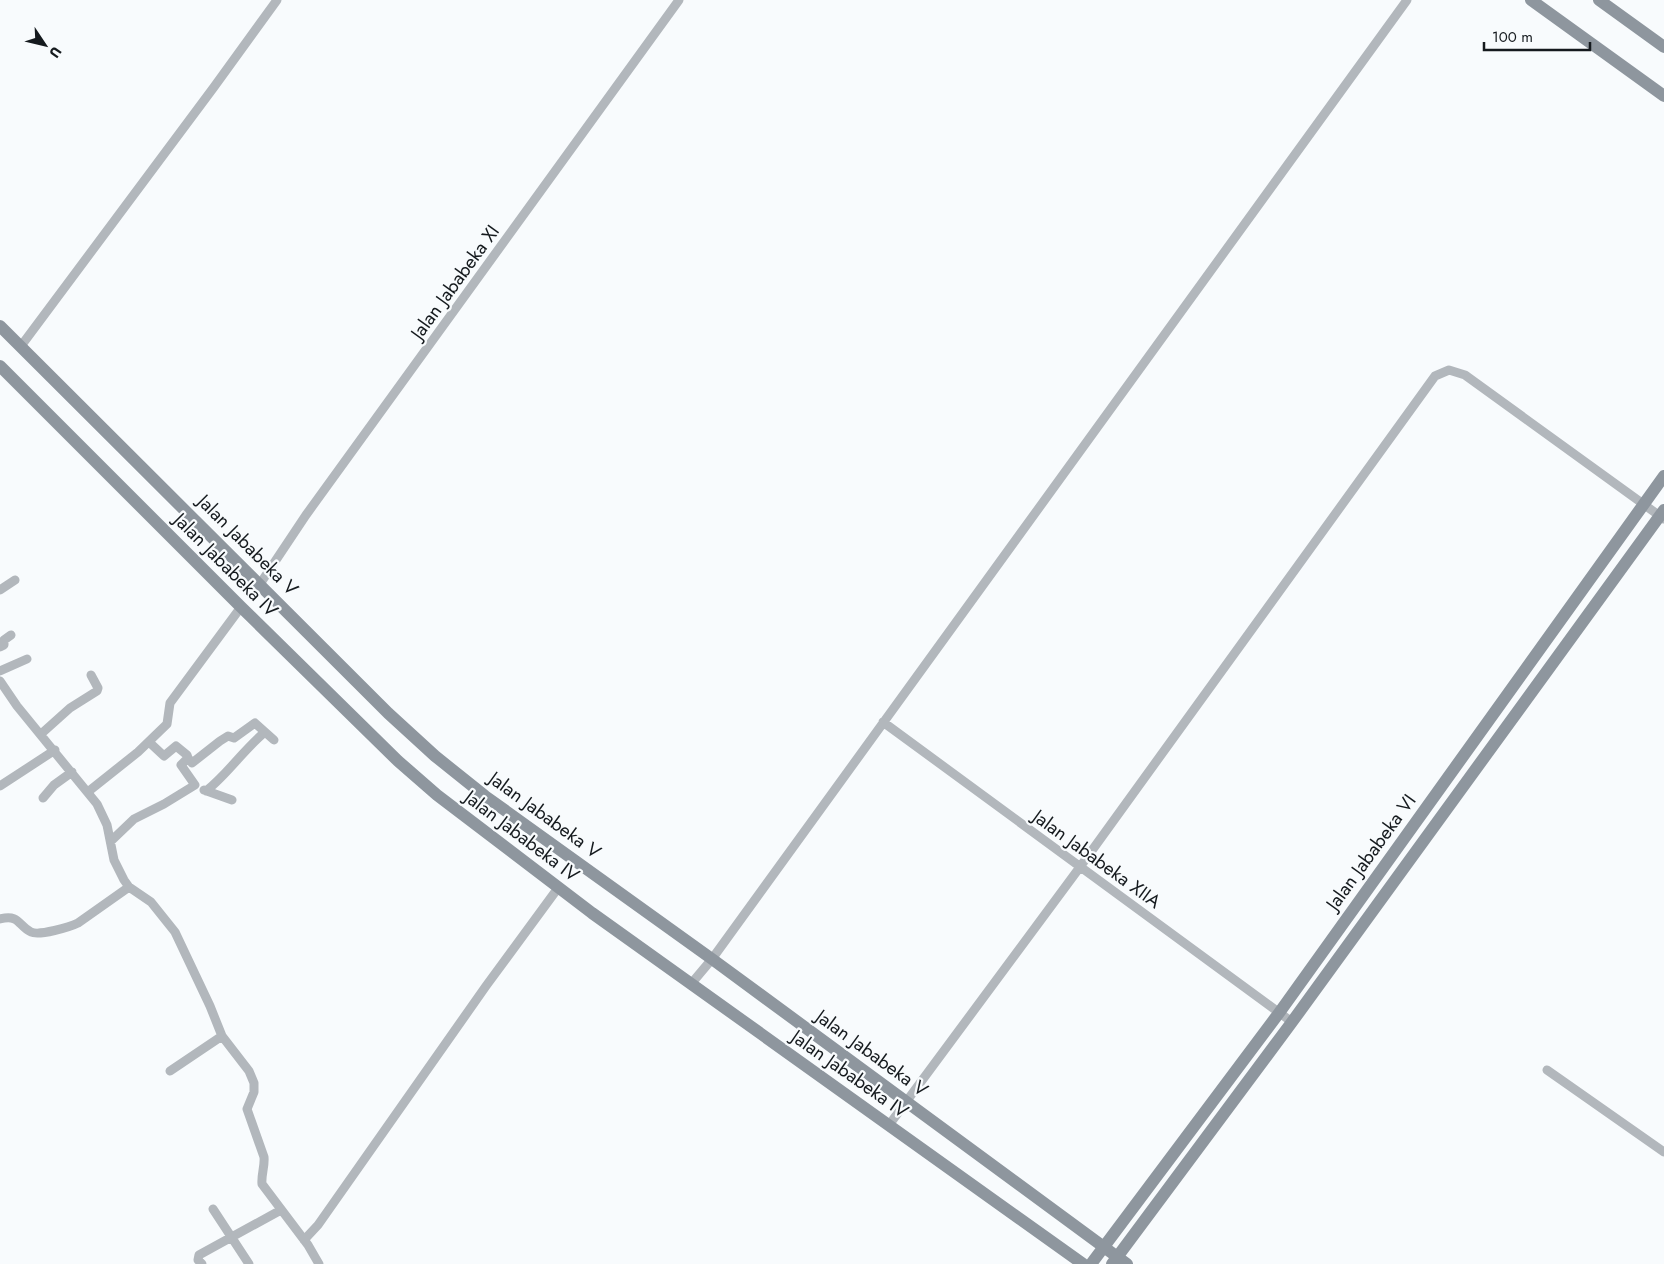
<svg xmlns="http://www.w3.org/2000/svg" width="1664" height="1264" viewBox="0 0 1664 1264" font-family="Jost,sans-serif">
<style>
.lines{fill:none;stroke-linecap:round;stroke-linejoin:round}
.street{stroke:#b2b7bc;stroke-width:9}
.secondary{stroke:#8e969e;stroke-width:12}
.labels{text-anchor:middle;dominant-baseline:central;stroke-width:4.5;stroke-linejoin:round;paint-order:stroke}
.street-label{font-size:19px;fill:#151a1e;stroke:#f8fbfd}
</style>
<rect width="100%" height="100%" fill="#f8fbfd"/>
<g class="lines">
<!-- street -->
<path class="street" d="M 21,346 L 214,87 L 277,0
M 260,584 L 306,515 L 679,0
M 0,590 L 15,580
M 0,647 L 4,645 L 4,640 L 11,635
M 0,671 L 27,659
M 0,681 L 17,706 L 97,804 L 107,825 L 114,860 L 124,880 L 129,887 L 151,902 L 175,932 L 210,1006 L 222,1036 L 249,1071 L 254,1083 L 254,1092 L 247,1109 L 264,1157 C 265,1166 261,1175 262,1184 L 308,1245 L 319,1264
M 883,722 L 1292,1022
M 41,734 L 70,708 L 97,691 L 98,688 L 91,675
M 188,758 L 192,763 L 220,741 L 228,736 L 234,738 L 255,723 L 274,740
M 0,786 L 55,750
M 204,790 L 232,800
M 89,791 L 138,752 L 167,724 L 170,703 L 241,607
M 206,791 C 228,774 243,750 265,732
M 43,798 L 54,785 L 72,772
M 111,841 L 134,819 L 164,804 L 195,785 L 181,765 L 188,758 L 187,755 L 176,746 L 164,756 L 149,742
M 0,919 C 20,914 18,926 31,932 C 39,936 70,927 78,923 L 129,887
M 691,984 L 712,959 L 1407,0
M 1547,1070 L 1664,1152
M 170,1071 L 222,1036
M 889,1125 L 1080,867 L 1435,376 L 1449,370 L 1465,375 L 1664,519
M 213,1209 L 249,1264
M 304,1240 L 318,1225 L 486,986 L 558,888
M 202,1264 L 198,1260 L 199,1255 L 281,1210"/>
<!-- secondary -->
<path class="secondary" d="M 1531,0 L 1664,96
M 1599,0 L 1664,47
M 0,326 L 388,713 L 435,756 L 485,796 L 712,959 L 1127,1264
M 0,366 L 241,607 L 398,761 L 437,795 L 592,913 L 1083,1264
M 1091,1264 L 1279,1013 L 1664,476
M 1112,1264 L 1292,1022 L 1664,510"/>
</g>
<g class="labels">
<!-- street labels -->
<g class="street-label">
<text transform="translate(455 282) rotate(-54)">Jalan Jababeka XI</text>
<text transform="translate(248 545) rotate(45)">Jalan Jababeka V</text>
<text transform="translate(226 565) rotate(45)">Jalan Jababeka IV</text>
<text transform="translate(545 815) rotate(36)">Jalan Jababeka V</text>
<text transform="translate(522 836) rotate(37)">Jalan Jababeka IV</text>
<text transform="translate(1371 852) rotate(-54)">Jalan Jababeka VI</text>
<text transform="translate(1097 859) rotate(36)">Jalan Jababeka XIIA</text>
<text transform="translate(872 1053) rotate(36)">Jalan Jababeka V</text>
<text transform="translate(850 1074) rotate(35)">Jalan Jababeka IV</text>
</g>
</g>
<!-- north arrow -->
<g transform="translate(45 45) rotate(125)" stroke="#f8fbfd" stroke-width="4" paint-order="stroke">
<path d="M0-4L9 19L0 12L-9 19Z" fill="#151a1e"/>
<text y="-8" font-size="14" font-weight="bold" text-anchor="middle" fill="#151a1e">U</text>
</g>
<!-- scale -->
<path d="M1484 42v8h106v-8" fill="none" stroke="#151a1e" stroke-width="2.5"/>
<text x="1492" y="42" font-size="15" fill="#151a1e" stroke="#f8fbfd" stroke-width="4" paint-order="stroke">100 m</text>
</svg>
